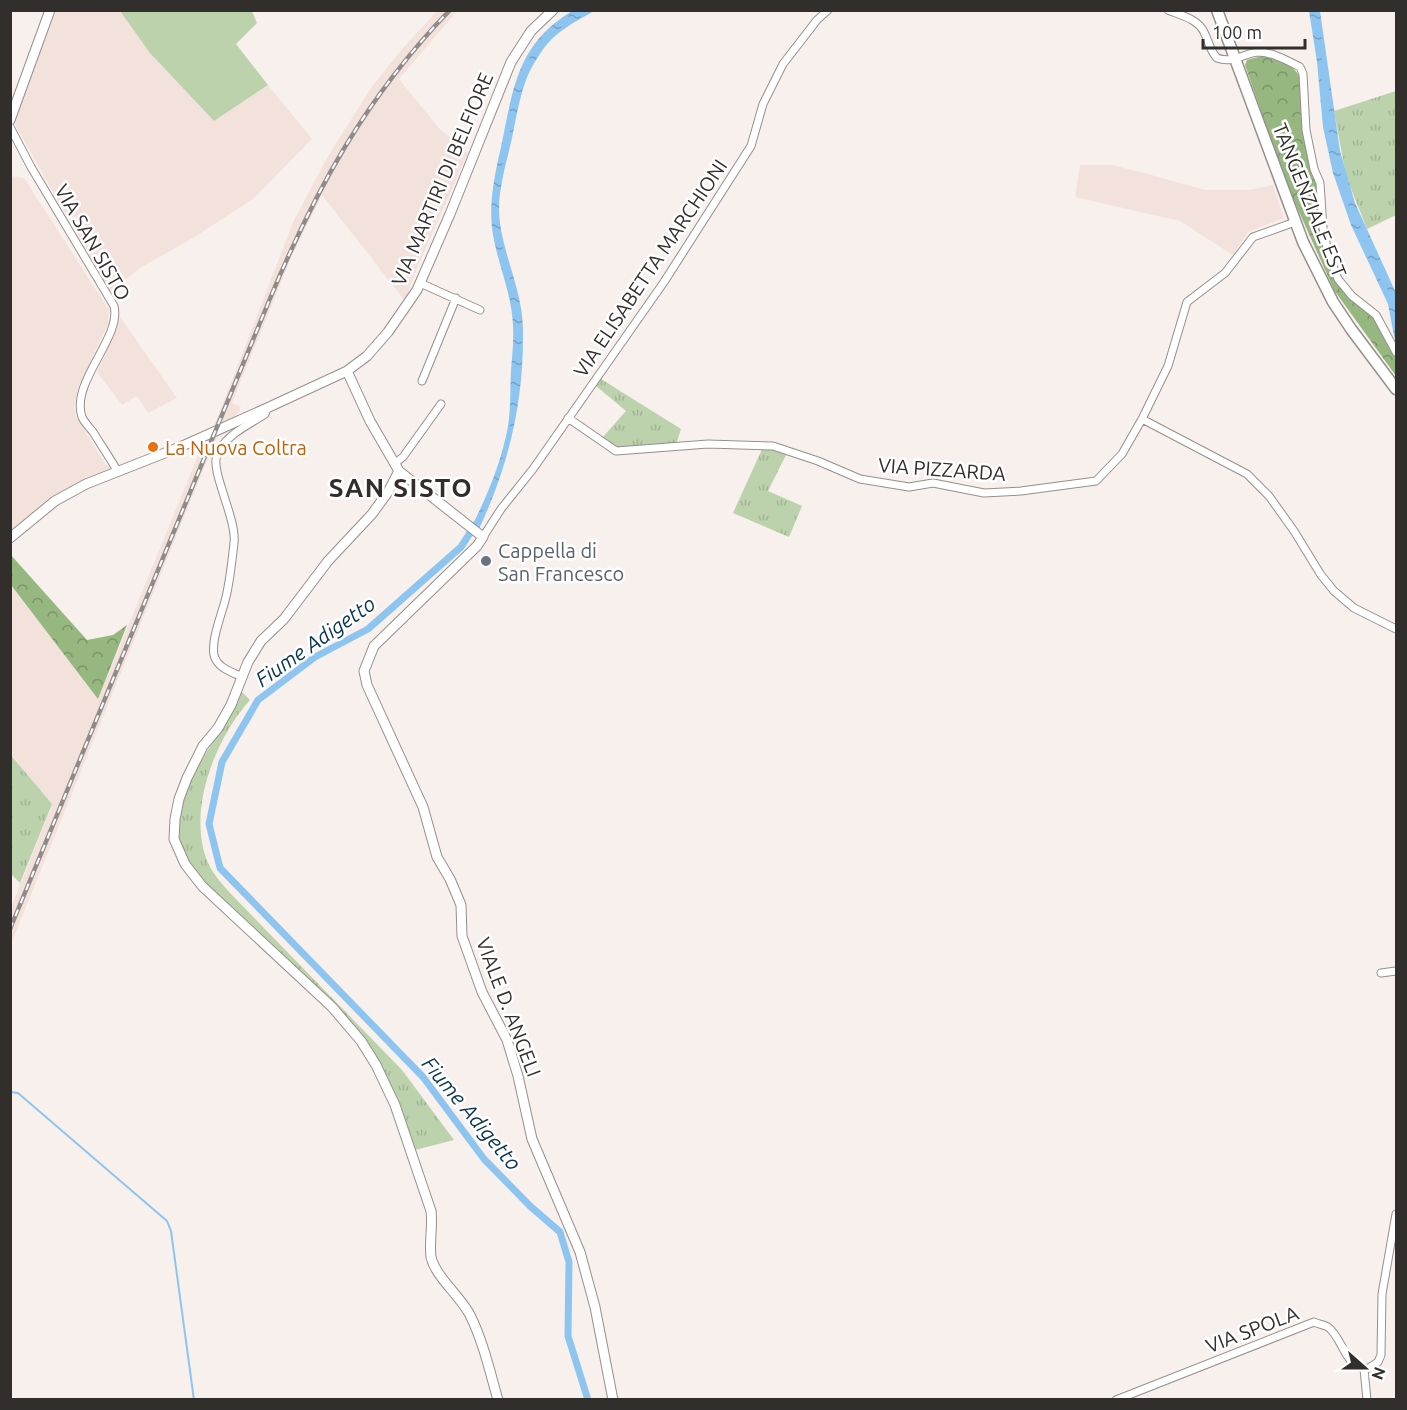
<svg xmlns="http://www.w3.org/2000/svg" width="1407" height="1410" viewBox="0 0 1407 1410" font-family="Ubuntu,sans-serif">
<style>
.built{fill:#f3e2dc}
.grass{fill:url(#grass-tufts)}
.forest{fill:url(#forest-crowns)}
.garden{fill:#bbd2ac}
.water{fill:url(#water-ripples)}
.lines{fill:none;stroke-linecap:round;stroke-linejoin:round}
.stream{stroke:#8dc5f0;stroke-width:2}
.canal{stroke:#8dc5f0;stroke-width:7}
.street-casing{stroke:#968f8b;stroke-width:9}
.secondary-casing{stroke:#968f8b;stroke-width:11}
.primary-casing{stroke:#968f8b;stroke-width:13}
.street{stroke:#fff;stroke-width:7}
.secondary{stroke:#fff;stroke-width:9}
.primary{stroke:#fff;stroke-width:10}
.rail-casing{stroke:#908b89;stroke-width:4.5}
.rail{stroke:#fff;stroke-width:2;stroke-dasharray:7;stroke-linecap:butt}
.food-dot{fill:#e8710a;stroke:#fff;stroke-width:2}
.worship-dot{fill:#6b7280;stroke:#fff;stroke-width:2}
.labels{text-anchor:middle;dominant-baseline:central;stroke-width:5;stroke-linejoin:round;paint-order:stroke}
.street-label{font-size:20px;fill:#312e2c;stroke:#fff}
.food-label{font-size:20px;fill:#c56008;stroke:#fff;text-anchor:start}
.worship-label{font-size:20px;fill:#5b616d;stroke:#fff;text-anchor:start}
.water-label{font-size:21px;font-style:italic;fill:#073450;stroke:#fff}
.district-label{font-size:26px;font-weight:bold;letter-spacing:1.5px;fill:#332c2a;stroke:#fff}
</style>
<defs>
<pattern id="grass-tufts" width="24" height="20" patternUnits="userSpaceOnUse" patternTransform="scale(1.5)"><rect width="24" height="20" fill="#bbd2ac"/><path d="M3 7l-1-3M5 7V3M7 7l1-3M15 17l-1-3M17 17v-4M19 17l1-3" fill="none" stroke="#a1b594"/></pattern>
<pattern id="forest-crowns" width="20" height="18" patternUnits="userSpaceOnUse" patternTransform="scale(1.5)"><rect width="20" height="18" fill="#96b780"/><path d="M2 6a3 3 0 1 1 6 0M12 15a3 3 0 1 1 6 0" fill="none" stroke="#7b9569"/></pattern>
<pattern id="water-ripples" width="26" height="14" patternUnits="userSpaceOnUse" patternTransform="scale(1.5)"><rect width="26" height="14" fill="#8dc5f0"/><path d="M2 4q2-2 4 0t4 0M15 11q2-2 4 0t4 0" fill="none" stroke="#74a0c3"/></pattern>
</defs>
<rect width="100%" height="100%" fill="#f8f0ed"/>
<!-- built -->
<path class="built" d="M 56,11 L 120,11 L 151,53 L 214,121 L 268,85 L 312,139 L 253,199 L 193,238 L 140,268 L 110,292 L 13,121 Z
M 437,11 L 457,11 L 399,79 L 439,128 L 468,153 L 417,268 L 405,301 L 322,195 L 293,253 L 232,403 L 241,407 L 235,419 L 217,437 L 208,458 L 11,944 L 11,908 L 52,805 L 11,754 L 11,585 L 98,699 L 204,441 L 213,429 L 294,220 L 328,156 L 373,85 L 403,48 Z
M 1080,165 L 1111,165 L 1137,171 L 1205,190 L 1249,190 L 1273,185 L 1284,218 L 1248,232 L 1233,255 L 1180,221 L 1075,197 Z
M 11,176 L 24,178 L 109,310 L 108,324 L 78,388 L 74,407 L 77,418 L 105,464 L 112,468 L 74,485 L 40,508 L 11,534 Z
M 120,317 L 177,398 L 148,413 L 137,396 L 122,405 L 97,372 L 117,328 Z"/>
<!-- grass -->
<path class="grass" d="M 1396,91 L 1396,215 L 1367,229 L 1346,176 L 1334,111 Z
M 601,379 L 681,429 L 675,448 L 633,451 L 629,446 L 617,448 L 602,438 L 626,411 L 596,386 Z
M 763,447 L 787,453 L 768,491 L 802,506 L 789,537 L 733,513 Z
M 240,690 L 250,700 C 216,738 188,807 206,858 C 211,872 222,884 232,895 L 402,1070 L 454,1140 L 415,1150 L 368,1056 L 339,1017 L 208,890 L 189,866 L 177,841 L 174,824 L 191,777 L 226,721 Z
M 10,754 L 52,804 L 20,883 L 11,874 Z"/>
<!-- forest -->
<path class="forest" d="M 1262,56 C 1299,67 1302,68 1302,107 L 1336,278 L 1375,316 L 1396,355 L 1396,376 L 1334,290 L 1287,185 L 1245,65 L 1247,60 Z
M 10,554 L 87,640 L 113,635 L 127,625 L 98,699 L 11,585 Z"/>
<!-- garden -->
<path class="garden" d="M 120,11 L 252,11 L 257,23 L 236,44 L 268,85 L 214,121 L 150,53 Z"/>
<!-- water -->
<path class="water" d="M 572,11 L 594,11 C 577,21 556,31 544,48 C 537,58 530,69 526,80 C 519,99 516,119 512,138 C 506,165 496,195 500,223 C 505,259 523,294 523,330 C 524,401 509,465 479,529 L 473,524 C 488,494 502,460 508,426 C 511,408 510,389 511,371 C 512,356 514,341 513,326 C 512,292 496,261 492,228 C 489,201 495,173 501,147 C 513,89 517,44 572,11 Z
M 1309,11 L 1320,11 L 1340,151 L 1355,203 L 1396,293 L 1396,341 L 1394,336 L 1388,304 L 1351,225 L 1333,173 L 1323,127 L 1317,62 Z"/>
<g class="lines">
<!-- stream -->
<path class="stream" d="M 10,1092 L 18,1093 L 167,1221 L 171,1231 L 194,1400"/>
<!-- canal -->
<path class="canal" d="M 475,525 L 461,547 L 368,629 L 315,657 L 258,700 L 222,762 L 209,824 L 220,868 L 423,1077 L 484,1159 L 530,1206 L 560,1232 L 569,1262 L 568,1336 L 588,1400"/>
<defs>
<path id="street" d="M 1168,10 C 1180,15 1198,19 1204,32 C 1209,42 1210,51 1217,58 C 1233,64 1244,53 1259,52 C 1272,52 1288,61 1300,67 L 1303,74 L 1306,130 L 1314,169 L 1320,183 L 1323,228 L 1328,253 L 1338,279 L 1352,296 L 1376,315 L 1396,352
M 10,127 L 31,167 L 114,306 C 122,338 70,382 82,417 C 84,422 90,428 93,432 C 101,445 110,458 118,472
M 420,283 L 480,310
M 422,381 L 456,298
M 568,418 L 616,451 L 708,444 L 773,446 L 818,461 L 860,479 L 909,487 L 933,483 L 984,493 L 1021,491 L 1096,481 L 1122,454 L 1142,419 L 1168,366 L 1187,302 L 1225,273 L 1253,237 L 1295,222
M 1142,419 L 1247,474 L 1269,496 L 1294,531 L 1321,575 L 1334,591 L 1354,608 L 1396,629
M 394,464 L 403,457 L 441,404
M 483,537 L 501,509 L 533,469 L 664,282 L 751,146 L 763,104 L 783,64 L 817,20 L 828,10
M 242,677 C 232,672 217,668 214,655 C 211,639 222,614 226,597 C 230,580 232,561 234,543 C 237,519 210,471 217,455 C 225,435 247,426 265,414 L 267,408
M 1381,973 L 1396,971
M 1364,1369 L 1367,1400
M 1116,1400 L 1314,1322 C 1318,1324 1325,1325 1328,1327 C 1344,1339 1345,1371 1369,1368 L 1378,1362 L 1381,1355 L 1382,1294 L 1396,1214"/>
<path id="secondary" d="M 10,120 L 50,10
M 347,371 L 370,421 L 399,471 L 483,537 L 477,546 L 374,646 L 364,671 L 367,685 L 423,807 L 437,857 L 450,879 L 461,905 L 462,936 L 482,992 L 507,1040 L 518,1076 L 532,1139 L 580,1252 L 595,1307 L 613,1400
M 399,471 L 388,492 L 372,514 L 328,561 L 284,619 L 261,641 L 248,662 L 231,705 L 218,728 L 203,746 L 187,778 L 179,799 L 175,819 L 174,839 L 185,864 L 202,886 L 332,1007 L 361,1041 L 376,1065 L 395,1105 L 431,1211 C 433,1226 429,1242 431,1257 C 435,1276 461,1297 470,1315 C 483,1341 490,1372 498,1400
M 10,538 L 55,501 L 86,484 L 180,447 L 267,408 L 347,371 L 367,356 L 388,332 L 417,290 L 450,214 L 511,62 L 531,31 L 553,10"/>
<path id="primary" d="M 1217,10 L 1303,242 L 1333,302 L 1351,329 L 1396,389"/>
</defs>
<!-- street casing -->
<use href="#street" class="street-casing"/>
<!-- secondary casing -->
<use href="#secondary" class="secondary-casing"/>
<!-- primary casing -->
<use href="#primary" class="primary-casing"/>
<!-- street -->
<use href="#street" class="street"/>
<!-- secondary -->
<use href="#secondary" class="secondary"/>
<!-- primary -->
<use href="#primary" class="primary"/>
<defs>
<path id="rail" d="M 10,929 L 269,301 C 315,190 366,97 450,10"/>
</defs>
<!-- rail casing -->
<use href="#rail" class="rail-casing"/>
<!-- rail -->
<use href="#rail" class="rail"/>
</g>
<!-- markers -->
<circle class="food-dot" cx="153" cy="447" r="6"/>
<circle class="worship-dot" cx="486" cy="561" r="6"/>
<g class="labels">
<!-- street labels -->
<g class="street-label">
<text transform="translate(442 179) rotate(-67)">VIA MARTIRI DI BELFIORE</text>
<text transform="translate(1310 200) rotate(68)">TANGENZIALE EST</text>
<text transform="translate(93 242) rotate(60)">VIA SAN SISTO</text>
<text transform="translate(650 268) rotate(-56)">VIA ELISABETTA MARCHIONI</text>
<text transform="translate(942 469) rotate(4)">VIA PIZZARDA</text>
<text transform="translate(509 1007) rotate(69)">VIALE D. ANGELI</text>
<text transform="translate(1252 1329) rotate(-21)">VIA SPOLA</text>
</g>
<!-- food labels -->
<g class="food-label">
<text x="165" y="447">La Nuova Coltra</text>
</g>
<!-- worship labels -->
<g class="worship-label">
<text x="498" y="550">Cappella di<tspan x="498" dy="23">San Francesco</tspan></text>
</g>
<!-- water labels -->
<g class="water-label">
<text transform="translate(315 641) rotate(-35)">Fiume Adigetto</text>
<text transform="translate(472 1113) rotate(50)">Fiume Adigetto</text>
</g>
<!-- district labels -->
<g class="district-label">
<text x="401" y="487">SAN SISTO</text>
</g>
</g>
<!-- border -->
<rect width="1407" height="1410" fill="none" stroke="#312e2c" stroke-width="24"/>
<!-- north arrow -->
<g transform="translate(1365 1368) rotate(111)" stroke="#ffffff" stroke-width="4.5" paint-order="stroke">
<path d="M0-4.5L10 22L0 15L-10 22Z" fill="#312e2c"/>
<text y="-9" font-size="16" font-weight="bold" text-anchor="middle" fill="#312e2c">N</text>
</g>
<!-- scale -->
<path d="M1203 39v9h102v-9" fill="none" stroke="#312e2c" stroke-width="3"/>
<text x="1212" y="39" font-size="18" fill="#312e2c" stroke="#ffffff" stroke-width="4.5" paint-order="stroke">100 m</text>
</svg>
